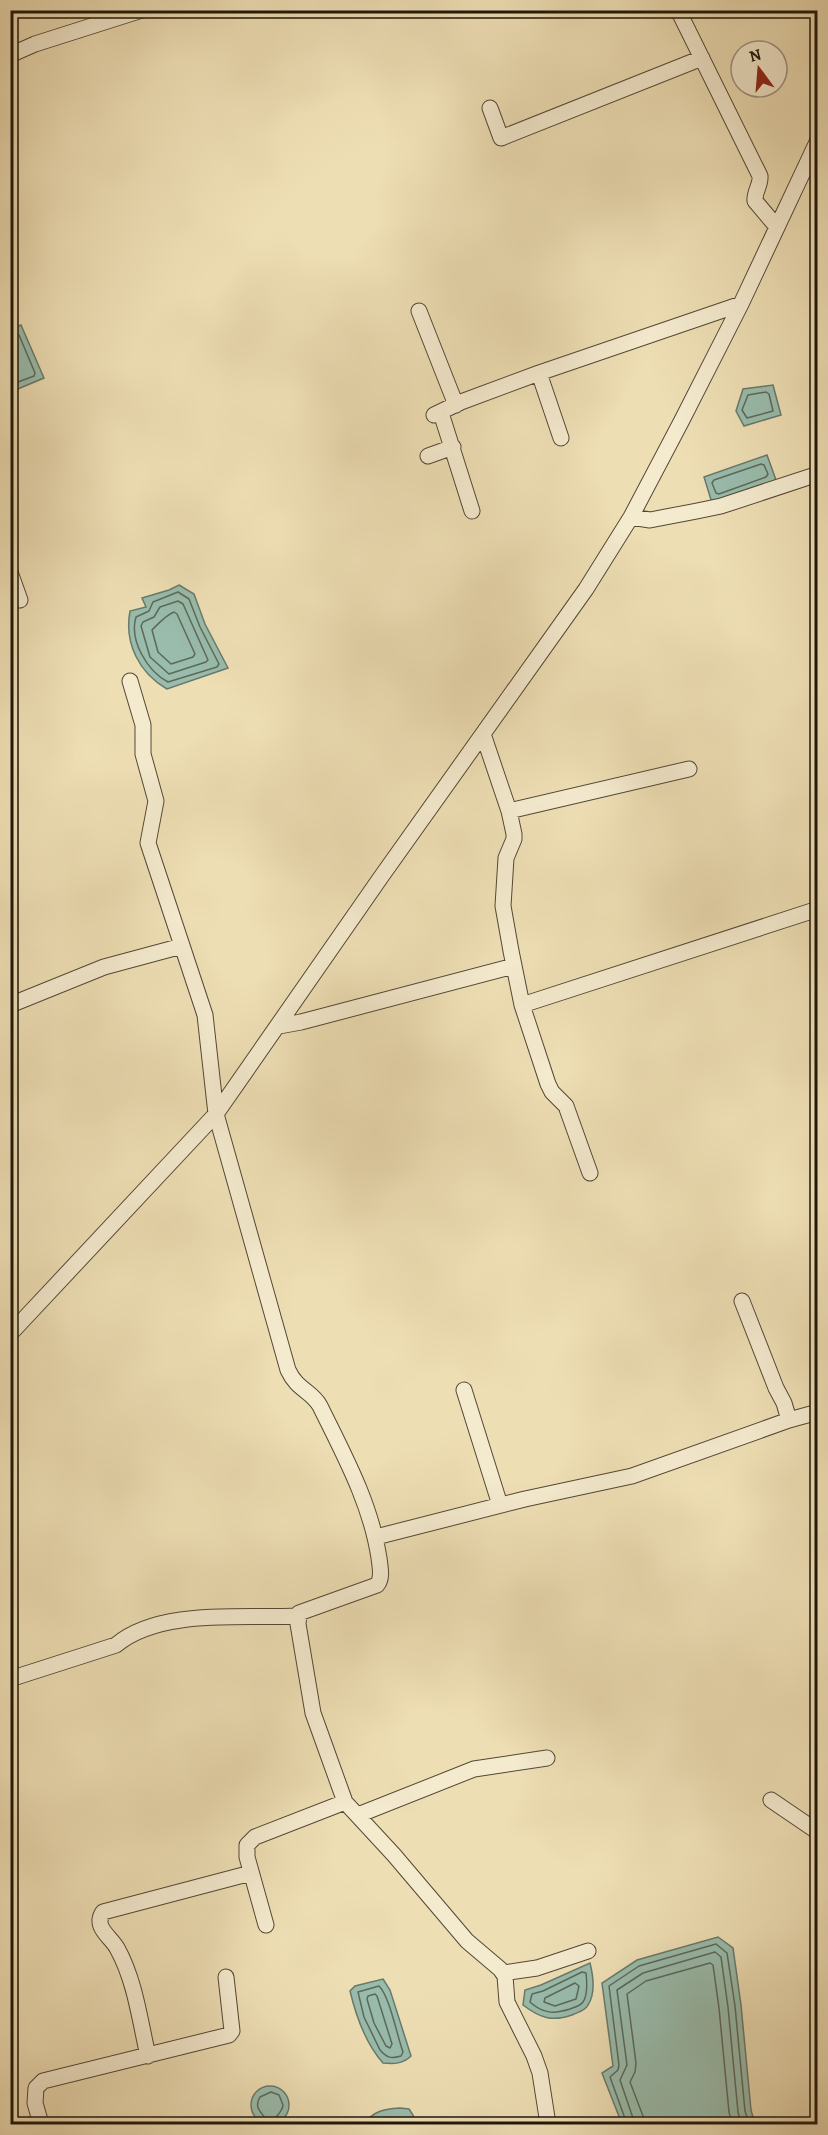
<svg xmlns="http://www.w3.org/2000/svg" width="828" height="2135" viewBox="0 0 828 2135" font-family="Alegreya,serif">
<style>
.water{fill:#99bcac;stroke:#687a6b;stroke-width:1.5}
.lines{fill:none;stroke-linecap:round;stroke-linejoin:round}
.shore{stroke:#5c695b;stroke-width:1.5}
.street-casing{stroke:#534834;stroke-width:17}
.street{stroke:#f4eace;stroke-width:15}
</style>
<rect width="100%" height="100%" fill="#eedeb4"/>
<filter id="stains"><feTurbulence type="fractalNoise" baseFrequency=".00333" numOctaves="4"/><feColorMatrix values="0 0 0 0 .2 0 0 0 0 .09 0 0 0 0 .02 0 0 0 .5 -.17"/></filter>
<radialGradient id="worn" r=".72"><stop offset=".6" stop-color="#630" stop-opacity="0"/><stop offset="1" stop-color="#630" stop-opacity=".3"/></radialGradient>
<!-- water -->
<path class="water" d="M 21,325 L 44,378 L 13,391 L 10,386 L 11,329 Z
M 773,385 L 781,415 L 744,426 L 736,411 L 743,389 Z
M 767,455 L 776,480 L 712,503 L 704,477 Z
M 179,585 L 194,594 L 205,624 L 228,668 L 167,689 C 139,673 124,643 130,611 L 146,607 L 142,598 L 169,590 Z
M 718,1937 L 733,1948 L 741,2005 L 751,2110 L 755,2124 L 622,2124 L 602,2073 L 613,2066 L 602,1983 L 637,1960 Z
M 590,1963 C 593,1975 596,1993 588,2005 C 585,2011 578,2012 572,2015 C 552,2022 540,2018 523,2005 L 525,1990 L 541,1985 Z
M 383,1979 L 390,1990 L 411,2056 C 403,2064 394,2064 383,2063 C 366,2044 356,2016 350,1991 L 355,1986 Z
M251 2105a19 19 0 1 1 38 0a19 19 0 1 1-38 0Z
M 400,2108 L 409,2109 L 413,2115 L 416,2124 L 365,2124 C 372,2111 385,2109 400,2108 Z"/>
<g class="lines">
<!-- shore -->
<path class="shore" d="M 10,334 L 19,335 L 35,373 L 34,376 L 10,385
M 766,392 L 769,394 L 773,411 L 747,418 L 742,410 L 748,395 Z
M 761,464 L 764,465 L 768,474 L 766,477 L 719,494 L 716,493 L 712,483 L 714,480 Z
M 178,592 L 189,599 L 200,627 L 219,664 L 217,667 L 168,682 C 147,671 129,640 136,617 L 149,611 L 153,602 Z
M 178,601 L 183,604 L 208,660 L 206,662 L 169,674 L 150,657 L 141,626 L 143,622 L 154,617 L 160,607 Z
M 174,612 L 177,614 L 195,654 L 193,657 L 171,664 L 158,652 L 152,630 C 158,624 166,615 174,612 Z
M 582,1972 L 586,1973 C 587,1982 588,1995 583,2002 C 580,2006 575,2007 570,2009 C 554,2014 543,2014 530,2002 L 532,1994 L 543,1991 Z
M 575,1983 L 579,1986 L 576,1999 L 555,2006 L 544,2002 L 545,1998 Z
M 379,1986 C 390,1997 397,2036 403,2052 L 401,2056 C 391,2059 387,2058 380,2050 L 364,2017 L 358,1992 Z
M 375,1994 L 377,1996 L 392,2044 L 390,2048 L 386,2046 L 374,2023 L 367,1999 L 368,1996 Z
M 267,2124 C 266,2113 252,2111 260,2097 L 271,2092 L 279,2095 L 283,2105 C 282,2114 273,2117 273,2124
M 627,2124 L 610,2077 L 618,2070 L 619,2065 L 609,1986 L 639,1966 L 716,1944 L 727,1953 L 735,2006 L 745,2111 L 749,2124
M 635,2124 L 620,2080 L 627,2065 L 617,1990 L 643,1973 L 715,1952 L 721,1957 L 728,2007 L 738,2112 L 741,2124
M 644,2124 L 643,2116 L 630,2082 L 635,2072 L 636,2063 L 627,1994 L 646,1981 L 710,1963 L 713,1965 L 719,2008 L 729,2112 L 732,2124"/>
<defs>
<path id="street" d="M 678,10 L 760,176 C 761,185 754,192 755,201 L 777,227
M 10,55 L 35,44 L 142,10
M 490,108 L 501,138 L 702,58
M 419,311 L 456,405
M 539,373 L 561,438
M 441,413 L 472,511
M 434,415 L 461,402 L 539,373 L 741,304
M 428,456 L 453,447
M 631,517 L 650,520 L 697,511 L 721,506 L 818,474
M 10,572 L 20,600
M 130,681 L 143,725 L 143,754 L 156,801 L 148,843 L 205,1015 L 216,1114 L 288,1370 C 297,1390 312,1391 320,1406 C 344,1455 371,1504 379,1558 C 380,1567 383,1578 377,1585 L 299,1613 L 298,1624 L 313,1713 L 345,1802 L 394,1855 L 467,1941 L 500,1969 L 505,1976 L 507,2002 L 534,2056 L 540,2073 L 548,2124
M 483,734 L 509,811 L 514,834 L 514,839 L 506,858 L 503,906 L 511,951 L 522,1005 L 548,1084 L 552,1092 L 566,1106 L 590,1173
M 509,811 L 689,769
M 10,1005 L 104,967 L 182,946
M 522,1005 L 818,909
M 279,1026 L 301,1022 L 514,966
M 742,1301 L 776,1388 L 784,1403 L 789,1420
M 10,1334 L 216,1114 L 381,877 L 586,589 L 631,517 L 681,422 L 741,304 L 818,140
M 464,1390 L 500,1505
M 376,1537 L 525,1499 L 632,1476 L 789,1420 L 818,1412
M 10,1679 L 116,1645 C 160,1608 243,1619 298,1616
M 771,1800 L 818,1832
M 358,1815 L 474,1769 L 547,1758
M 266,1925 L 247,1857 L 247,1845 L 255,1837 L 345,1802
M 503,1973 L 537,1968 L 588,1951
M 148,2056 C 140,2021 135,1980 117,1948 C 110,1936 93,1927 103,1912 L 251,1873
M 41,2124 L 35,2103 L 36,2088 L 43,2081 L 229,2035 L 232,2031 L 226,1977"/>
</defs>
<!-- street casing -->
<use href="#street" class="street-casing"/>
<!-- street -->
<use href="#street" class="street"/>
</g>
<!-- margin -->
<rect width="828" height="2135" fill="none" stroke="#eedeb4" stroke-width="36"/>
<rect x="12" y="12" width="804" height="2111" fill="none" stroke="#1f160a" stroke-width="3"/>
<rect x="18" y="18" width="792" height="2099" fill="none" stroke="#1f160a" stroke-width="1.5"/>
<!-- north arrow -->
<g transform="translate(759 69) rotate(344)"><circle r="28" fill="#f4eace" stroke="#9f9580" stroke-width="1.5"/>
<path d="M0-4.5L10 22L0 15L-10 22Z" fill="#8f2418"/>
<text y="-9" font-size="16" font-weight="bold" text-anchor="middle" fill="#1f160a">N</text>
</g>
<rect width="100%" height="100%" filter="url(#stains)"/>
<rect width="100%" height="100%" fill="url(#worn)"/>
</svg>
